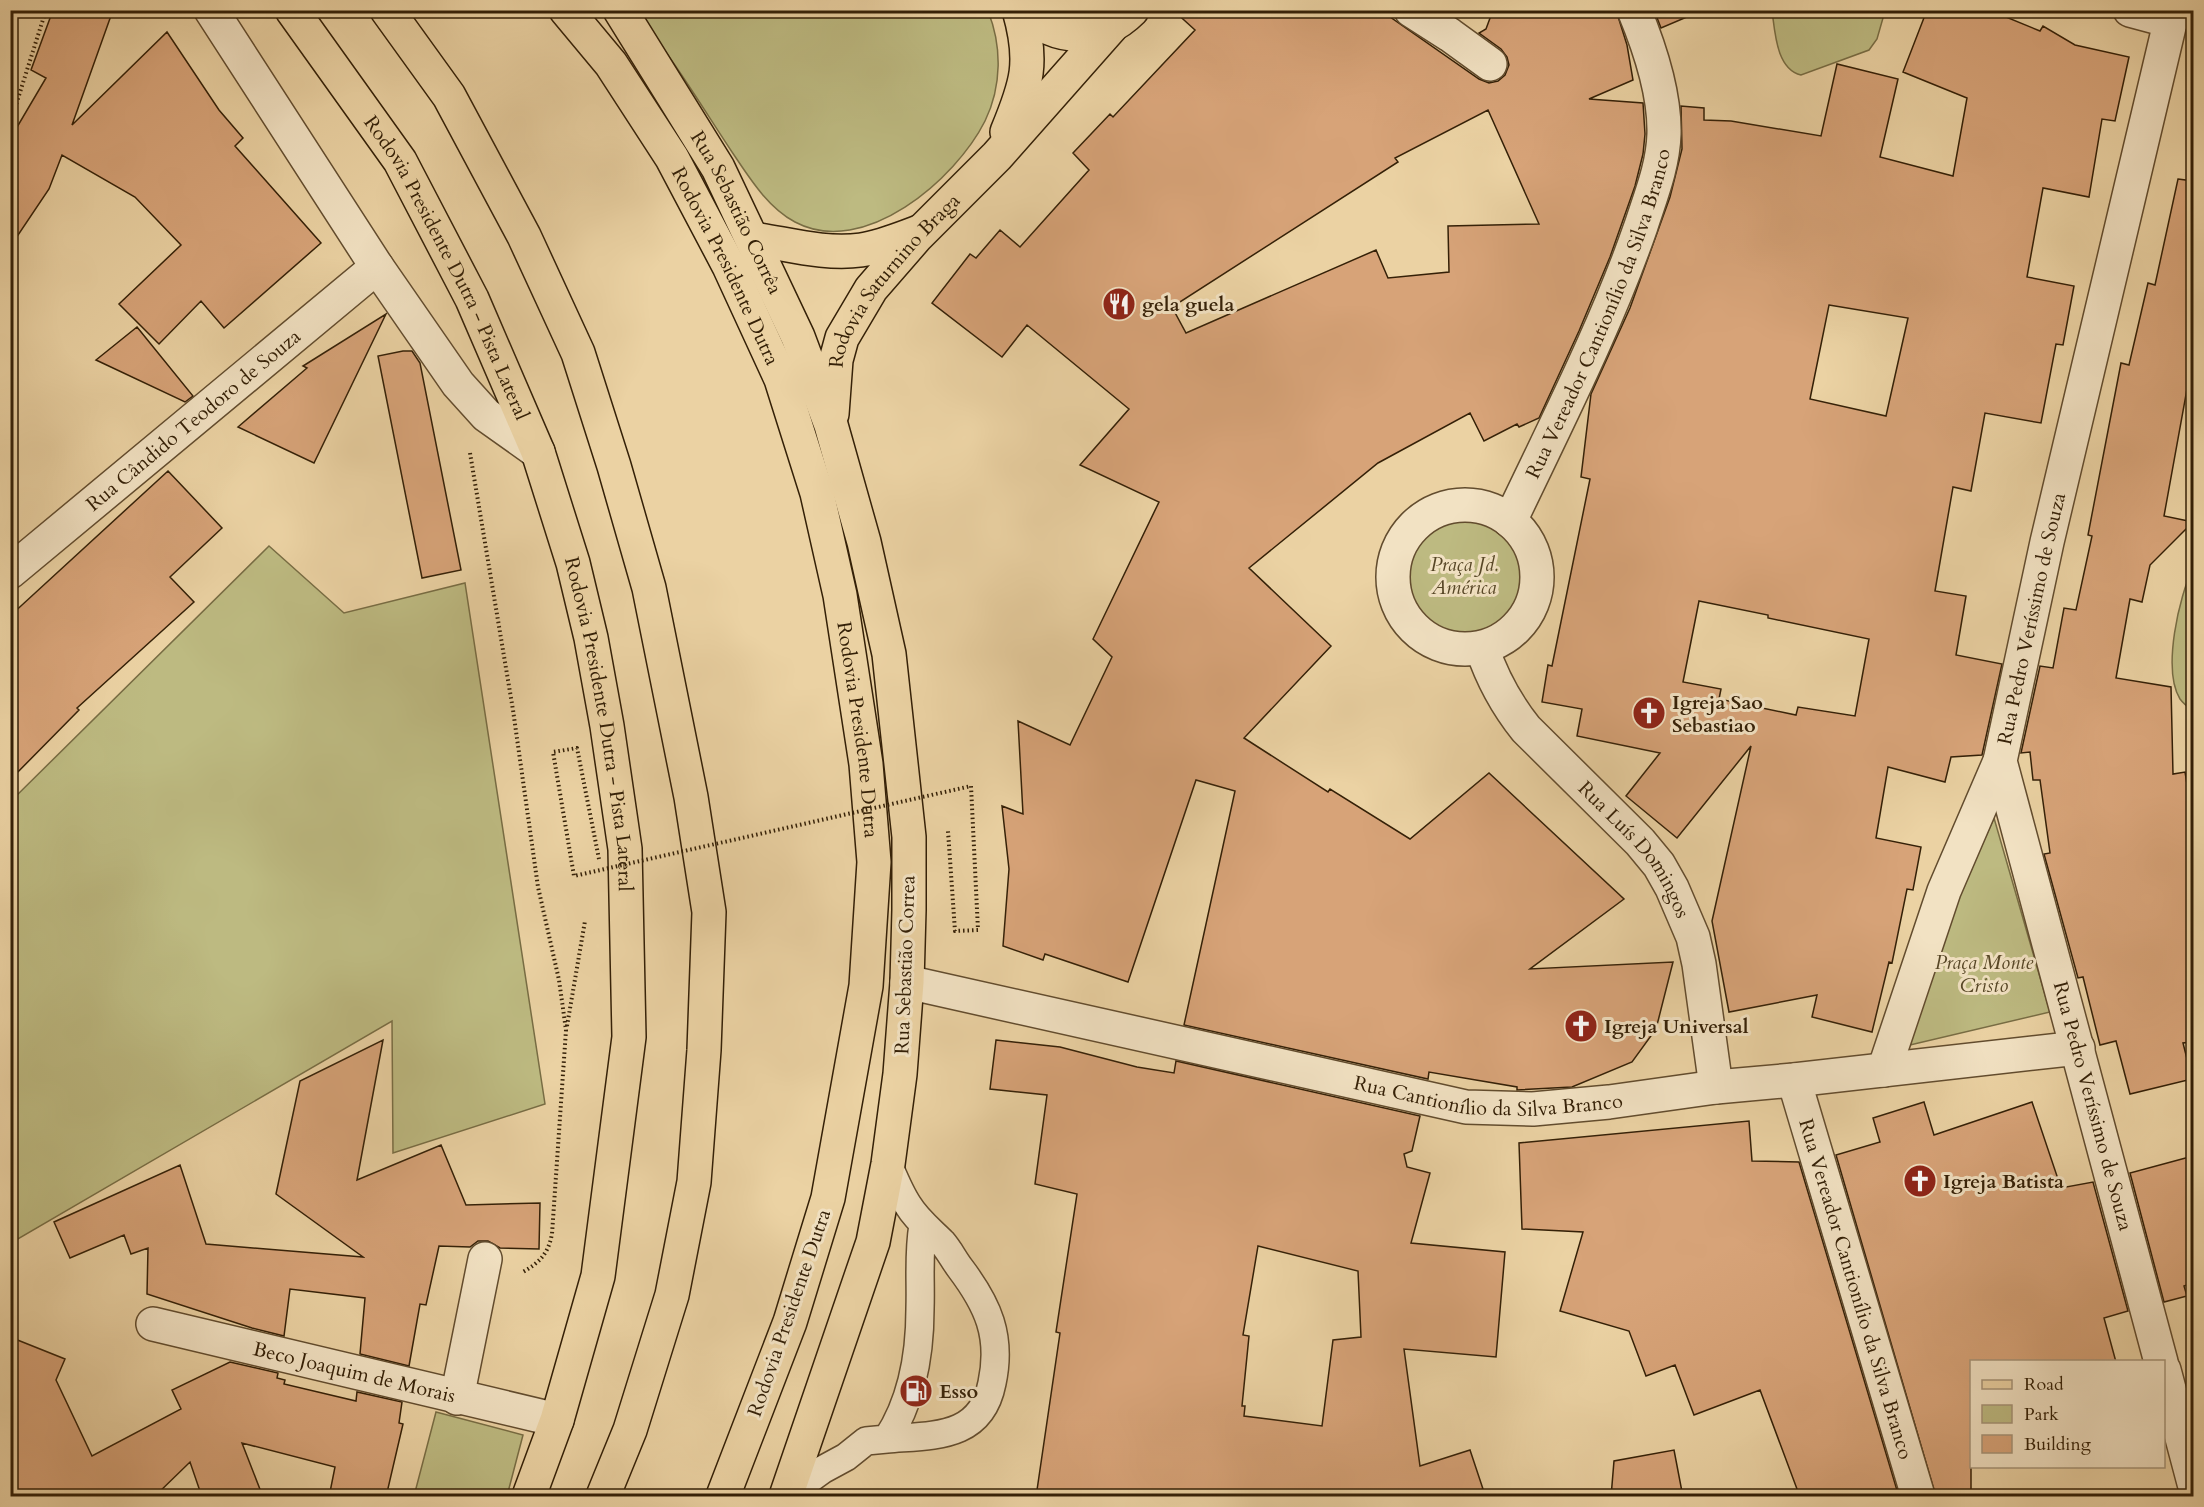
<svg xmlns="http://www.w3.org/2000/svg" width="2204" height="1507" viewBox="0 0 2204 1507" font-family="Cardo,serif">
<style>
.green{fill:#bdba81;stroke:#786d44;stroke-width:1.5}
.building{fill:#d7a378;stroke:#342007;stroke-width:1.5;fill-rule:evenodd}
.lines{fill:none;stroke-linecap:round;stroke-linejoin:round}
.lane-casing{stroke:#624c2e;stroke-width:30}
.street-casing{stroke:#624c2e;stroke-width:36}
.primary-casing{stroke:#342007;stroke-width:36}
.highway-casing{stroke:#342007;stroke-width:36}
.path{stroke:#342007;stroke-width:4;stroke-dasharray:1.5 3;stroke-linecap:butt}
.lane{stroke:#f2e2c3;stroke-width:27}
.street{stroke:#f2e2c3;stroke-width:33}
.primary{stroke:#ebd2a3;stroke-width:33}
.highway{stroke:#ebd2a3;stroke-width:33}
.path-bridge{stroke:#342007;stroke-width:4;stroke-dasharray:1.5 3;stroke-linecap:butt}
.labels{text-anchor:middle;dominant-baseline:central;stroke-width:6;stroke-linejoin:round;paint-order:stroke}
.street-label{font-size:20px;fill:#342007;stroke:#f2e2c3}
.poi-label{font-size:20px;font-weight:bold;fill:#342007;stroke:#f2e2c3;text-anchor:start}
.park-label{font-size:20px;font-style:italic;fill:#564626;stroke:#f2e2c3}
</style>
<rect width="100%" height="100%" fill="#ebd2a3"/>
<filter id="stains"><feTurbulence type="fractalNoise" baseFrequency=".00333" numOctaves="4"/><feColorMatrix values="0 0 0 0 .2 0 0 0 0 .09 0 0 0 0 .02 0 0 0 .5 -.17"/></filter>
<radialGradient id="worn" r=".72"><stop offset=".6" stop-color="#630" stop-opacity="0"/><stop offset="1" stop-color="#630" stop-opacity=".3"/></radialGradient>
<!-- green -->
<path class="green" d="M 634,11 L 988,11 C 1002,46 1002,86 985,121 C 956,179 864,259 795,222 C 767,207 749,177 732,152 C 712,122 693,91 672,61 C 660,44 646,27 634,11 Z
M 1772,11 L 1885,11 L 1877,39 L 1869,50 L 1801,75 C 1776,69 1775,31 1772,11 Z
M1398 575a65 65 0 1 1 130 0a65 65 0 1 1-130 0Z
M 269,546 L 344,613 L 465,583 L 545,1104 L 393,1153 L 392,1021 L 11,1243 L 11,801 Z
M 2193,568 L 2193,711 C 2189,708 2183,703 2180,699 C 2162,670 2179,596 2193,568 Z
M 1994,818 L 2050,1012 L 1910,1045 C 1927,966 1961,892 1994,818 Z
M 436,1412 L 523,1435 L 507,1496 L 414,1496 Z"/>
<!-- building -->
<path class="building" d="M 53,10 L 113,10 L 72,125 L 167,32 L 219,110 L 243,138 L 235,146 L 321,243 L 224,328 L 201,301 L 159,344 L 119,304 L 181,245 L 135,197 L 62,155 L 49,189 L 10,247 L 10,139 L 46,78 L 31,70 Z
M 1173,10 L 1380,10 L 1479,79 L 1489,83 L 1498,81 L 1505,75 L 1509,65 L 1507,57 L 1501,49 L 1479,33 L 1486,29 L 1493,10 L 1616,10 L 1627,45 L 1633,80 L 1589,99 L 1643,103 L 1645,134 L 1643,154 L 1635,186 L 1610,257 L 1579,331 L 1539,418 L 1519,427 L 1517,424 L 1484,441 L 1470,413 L 1378,463 L 1249,568 L 1331,646 L 1244,738 L 1328,792 L 1330,789 L 1410,839 L 1489,773 L 1624,899 L 1530,969 L 1673,962 L 1656,1029 L 1632,1062 L 1572,1087 L 1517,1090 L 1517,1087 L 1429,1072 L 1428,1079 L 1184,1025 L 1235,791 L 1196,780 L 1128,982 L 1045,954 L 1043,960 L 1003,946 L 1009,869 L 1002,806 L 1023,814 L 1018,721 L 1070,745 L 1112,657 L 1093,639 L 1159,502 L 1080,465 L 1129,409 L 1027,325 L 1002,357 L 932,303 L 970,254 L 976,258 L 1000,230 L 1020,247 L 1089,170 L 1073,153 L 1110,114 L 1113,117 L 1195,30 ZM 1488,110 L 1539,224 L 1448,226 L 1449,272 L 1388,278 L 1376,250 L 1186,333 L 1172,307 L 1398,162 L 1395,158 Z
M 1654,10 L 1701,10 L 1701,11 L 1661,28 Z
M 1927,10 L 1989,10 L 2040,31 L 2043,26 L 2075,45 L 2129,57 L 2115,121 L 2102,119 L 2089,197 L 2043,188 L 2027,277 L 2074,286 L 2063,345 L 2056,344 L 2041,423 L 1985,413 L 1971,491 L 1953,487 L 1935,591 L 1966,596 L 1956,655 L 2002,664 L 1982,755 L 1951,757 L 1945,782 L 1888,767 L 1876,838 L 1921,847 L 1913,890 L 1907,889 L 1892,963 L 1889,962 L 1872,1032 L 1812,1017 L 1817,995 L 1729,1012 L 1712,921 L 1751,746 L 1677,838 L 1626,796 L 1660,753 L 1577,736 L 1582,709 L 1542,702 L 1548,665 L 1552,666 L 1590,479 L 1581,477 L 1591,394 L 1630,308 L 1670,197 L 1682,149 L 1681,106 L 1704,108 L 1704,120 L 1731,121 L 1821,136 L 1837,64 L 1898,79 L 1880,157 L 1953,176 L 1967,98 L 1903,72 ZM 1829,305 L 1908,318 L 1886,416 L 1810,399 ZM 1699,601 L 1768,615 L 1768,618 L 1869,639 L 1855,716 L 1798,707 L 1796,715 L 1719,699 L 1721,689 L 1683,682 Z
M 2178,179 L 2193,181 L 2193,356 L 2164,516 L 2193,522 L 2150,565 L 2142,602 L 2130,599 L 2116,678 L 2171,687 L 2173,774 L 2185,772 L 2193,821 L 2193,1042 L 2183,1043 L 2192,1079 L 2130,1094 L 2116,1041 L 2100,1045 L 2083,977 L 2078,978 L 2044,854 L 2050,853 L 2040,780 L 2033,780 L 2030,752 L 2021,753 L 2040,666 L 2053,668 L 2064,608 L 2076,610 L 2092,536 L 2088,535 L 2121,363 L 2129,365 L 2148,283 L 2155,285 Z
M 386,314 L 314,463 L 238,427 L 307,368 L 303,366 Z
M 137,327 L 193,396 L 185,402 L 96,360 Z
M 403,351 L 412,351 L 420,363 L 461,570 L 422,578 L 378,356 Z
M 168,471 L 222,528 L 170,577 L 194,602 L 77,708 L 79,710 L 10,780 L 10,616 Z
M 383,1040 L 357,1180 L 441,1145 L 466,1205 L 540,1203 L 539,1249 L 500,1248 L 488,1241 L 478,1241 L 470,1247 L 439,1246 L 426,1305 L 420,1304 L 409,1366 L 360,1354 L 365,1298 L 290,1289 L 284,1336 L 252,1328 L 147,1294 L 148,1248 L 131,1254 L 124,1235 L 70,1258 L 54,1222 L 180,1165 L 206,1244 L 363,1257 L 276,1194 L 300,1081 Z
M 996,1040 L 1060,1047 L 1137,1067 L 1174,1073 L 1176,1061 L 1420,1116 L 1412,1151 L 1404,1154 L 1407,1167 L 1430,1173 L 1411,1243 L 1505,1252 L 1496,1357 L 1404,1349 L 1420,1466 L 1470,1450 L 1483,1489 L 1459,1497 L 1036,1497 L 1060,1333 L 1056,1332 L 1077,1194 L 1035,1184 L 1047,1095 L 990,1089 ZM 1258,1246 L 1358,1271 L 1361,1337 L 1333,1340 L 1322,1426 L 1244,1416 L 1245,1406 L 1242,1406 L 1249,1336 L 1243,1335 Z
M 1924,1102 L 1934,1135 L 2032,1102 L 2061,1188 L 2093,1182 L 2128,1311 L 2104,1318 L 2116,1362 L 1971,1362 L 1971,1497 L 1936,1497 L 1836,1155 L 1880,1142 L 1873,1118 Z
M 1749,1121 L 1752,1161 L 1799,1162 L 1899,1497 L 1800,1497 L 1760,1390 L 1694,1415 L 1675,1365 L 1646,1376 L 1629,1331 L 1560,1311 L 1583,1232 L 1522,1229 L 1519,1143 Z
M 2193,1156 L 2193,1283 L 2184,1286 L 2187,1296 L 2164,1302 L 2130,1173 Z
M 10,1337 L 65,1359 L 56,1380 L 92,1456 L 181,1409 L 172,1390 L 230,1362 L 278,1373 L 277,1378 L 285,1380 L 284,1384 L 356,1401 L 357,1392 L 402,1402 L 399,1423 L 403,1424 L 386,1497 L 329,1497 L 335,1467 L 242,1443 L 263,1497 L 202,1497 L 190,1462 L 154,1497 L 10,1497 Z
M 1674,1450 L 1683,1497 L 1611,1497 L 1614,1461 Z"/>
<g class="lines">
<defs>
<path id="lane" d="M 887,1439 C 934,1435 981,1439 992,1383 C 1002,1336 988,1305 960,1268 C 954,1260 949,1250 942,1242 C 930,1230 917,1220 908,1205 C 900,1193 894,1178 888,1164
M 794,1496 L 804,1483 L 822,1470 L 846,1457 L 866,1441 L 887,1439 C 912,1401 920,1353 920,1309 C 921,1281 918,1254 923,1225"/>
<g id="street">
<path d="M 211,10 L 377,267 L 458,384 L 486,415 L 538,452"/>
<path d="M 1411,10 L 1450,35 L 1490,64"/>
<path d="M 2130,10 L 2171,21"/>
<circle cx="1465" cy="577" r="72"/>
<path id="s1" d="M 1510,521 C 1556,424 1606,327 1641,226 C 1651,195 1663,166 1664,134 C 1665,95 1649,46 1634,10"/>
<path id="s2" d="M 10,572 L 377,267"/>
<path id="s3" d="M 1482,648 C 1492,678 1506,704 1526,729 L 1640,842 L 1659,865 L 1672,888 L 1693,937 L 1699,964 L 1716,1087"/>
<path id="s4" d="M 907,982 L 1466,1107 L 1533,1109 L 1609,1102 L 1716,1087 L 1794,1080 L 2078,1048"/>
<path d="M 1884,1070 L 1944,891 L 2000,761"/>
<path id="s5" d="M 1794,1080 L 1918,1496"/>
<path id="s6" d="M 153,1324 L 557,1420"/>
<path id="s7" d="M 2161,1362 L 2000,761 L 2047,542 L 2173,10"/>
<path d="M 2164,1370 L 2194,1483"/>
<path d="M 457,1398 L 485,1259"/>
</g>
<g id="primary">
<path id="s8" d="M 292,10 L 400,161 L 472,299 L 538,452 L 573,563 L 591,638 L 607,726 L 625,849 L 629,1037 L 598,1276 L 557,1420 L 529,1496"/>
<path id="s9" d="M 620,10 L 718,168 L 798,337 L 831,425 L 864,542 L 889,654 L 909,837 L 909,910 L 907,982 L 900,1074 L 888,1164 L 873,1242 L 786,1496"/>
<path d="M 1025,10 C 1055,43 1101,41 1132,10"/>
<path d="M 1007,132 C 1027,84 1034,62 1019,10"/>
<path d="M 753,239 C 788,244 825,255 861,250 C 881,247 900,239 919,232"/>
<path id="s10" d="M 832,414 L 836,360 L 842,338 L 871,289 L 917,236 L 997,156 L 1111,27"/>
</g>
<g id="highway">
<path d="M 387,10 L 449,96 L 524,236 L 578,353 L 614,466 L 649,588 L 691,797 L 709,912 L 704,1050 L 694,1182 L 672,1295 L 630,1430 L 603,1496"/>
<path id="s11" d="M 566,10 L 611,64 L 672,158 L 729,266 L 781,379 L 817,493 L 840,595 L 866,764 L 874,862 L 866,986 L 828,1198 L 790,1322 L 723,1496"/>
</g>
</defs>
<!-- lane casing -->
<use href="#lane" class="lane-casing"/>
<!-- street casing -->
<use href="#street" class="street-casing"/>
<!-- primary casing -->
<use href="#primary" class="primary-casing"/>
<!-- highway casing -->
<use href="#highway" class="highway-casing"/>
<!-- path -->
<path class="path" d="M 15,108 L 46,10
M 470,453 L 513,710 L 538,887 L 559,980 L 566,1030 L 552,1234 C 548,1254 540,1262 523,1272
M 567,1026 L 585,921"/>
<!-- lane -->
<use href="#lane" class="lane"/>
<!-- street -->
<use href="#street" class="street"/>
<!-- primary -->
<use href="#primary" class="primary"/>
<!-- highway -->
<use href="#highway" class="highway"/>
<!-- path-bridge -->
<path class="path-bridge" d="M 599,859 L 577,748 L 553,752 L 574,876 L 971,786 L 978,930 L 955,931 L 948,831"/>
</g>
<!-- icons -->
<defs>
<symbol id="restaurant-disc" viewBox="-11 -11 22 22"><circle r="9.5" fill="#8f2418" stroke="#f2e2c3"/><path d="M-5-6h1v4h1v-4h1v4h1v-4h1v5L-1.5 .5V6h-2V.5L-5-1ZM5-6V6H3V1.5H1.5Q1.5-4 5-6Z" fill="#fff"/></symbol>
<symbol id="church-disc" viewBox="-11 -11 22 22"><circle r="9.5" fill="#8f2418" stroke="#f2e2c3"/><path d="M-1.2-6h2.4v3.5h3.3v2.4h-3.3V6h-2.4V-.1h-3.3v-2.4h3.3Z" fill="#fff"/></symbol>
<symbol id="fuel-disc" viewBox="-11 -11 22 22"><circle r="9.5" fill="#8f2418" stroke="#f2e2c3"/><path d="M-5.5-6h7V0h2V4h1.3V-2.5L3-4.5l.8-.8L6-3V5H2.5V1h-1V6h-7ZM-4.2-4.7v3.2H.2V-4.7Z" fill="#fff"/></symbol>
</defs>
<g fill-rule="evenodd">
<use href="#restaurant-disc" x="1100" y="285" width="38" height="38"/>
<use href="#church-disc" x="1630" y="694" width="38" height="38"/>
<use href="#church-disc" x="1562" y="1007" width="38" height="38"/>
<use href="#church-disc" x="1901" y="1162" width="38" height="38"/>
<use href="#fuel-disc" x="897" y="1372" width="38" height="38"/>
</g>
<g class="labels">
<!-- street labels -->
<g class="street-label">
<text stroke="none"><textPath href="#s9" startOffset="234">Rua Sebastião Corrêa</textPath></text>
<text stroke="none"><textPath href="#s11" startOffset="303">Rodovia Presidente Dutra</textPath></text>
<text stroke="none"><textPath href="#s8" startOffset="302">Rodovia Presidente Dutra - Pista Lateral</textPath></text>
<text stroke="none"><textPath href="#s10" startOffset="153">Rodovia Saturnino Braga</textPath></text>
<text stroke="none"><textPath href="#s1" startOffset="226">Rua Vereador Cantionílio da Silva Branco</textPath></text>
<text stroke="none"><textPath href="#s2" startOffset="238">Rua Cândido Teodoro de Souza</textPath></text>
<text stroke="none"><textPath href="#s7" startOffset="768">Rua Pedro Veríssimo de Souza</textPath></text>
<text stroke="none"><textPath href="#s8" startOffset="788">Rodovia Presidente Dutra - Pista Lateral</textPath></text>
<text stroke="none"><textPath href="#s11" startOffset="789">Rodovia Presidente Dutra</textPath></text>
<text stroke="none"><textPath href="#s3" startOffset="256">Rua Luís Domingos</textPath></text>
<text transform="translate(905 965) rotate(-88)">Rua Sebastião Correa</text>
<text stroke="none"><textPath href="#s4" startOffset="594">Rua Cantionílio da Silva Branco</textPath></text>
<text transform="translate(2093 1106) rotate(75)">Rua Pedro Veríssimo de Souza</text>
<text stroke="none"><textPath href="#s5" startOffset="218">Rua Vereador Cantionílio da Silva Branco</textPath></text>
<text transform="translate(789 1313) rotate(-71)">Rodovia Presidente Dutra</text>
<text stroke="none"><textPath href="#s6" startOffset="207">Beco Joaquim de Morais</textPath></text>
</g>
<!-- poi labels -->
<g class="poi-label">
<text x="1142" y="304">gela guela</text>
<text x="1672" y="702">Igreja Sao<tspan x="1672" dy="23">Sebastiao</tspan></text>
<text x="1604" y="1026">Igreja Universal</text>
<text x="1943" y="1181">Igreja Batista</text>
<text x="939" y="1391">Esso</text>
</g>
<!-- park labels -->
<g class="park-label">
<text x="1464" y="564">Praça Jd.<tspan x="1464" dy="23">América</tspan></text>
<text x="1984" y="962">Praça Monte<tspan x="1984" dy="23">Cristo</tspan></text>
</g>
</g>
<!-- margin -->
<rect width="2204" height="1507" fill="none" stroke="#ebd2a3" stroke-width="36"/>
<rect x="12" y="12" width="2180" height="1483" fill="none" stroke="#342007" stroke-width="3"/>
<rect x="18" y="18" width="2168" height="1471" fill="none" stroke="#342007" stroke-width="1.5"/>
<!-- legend -->
<rect x="1970" y="1360" width="195" height="108" fill="#f2e2c3" stroke="#a69478" stroke-width="1.5"/>
<rect x="1982" y="1380" width="30" height="9" fill="#ebd2a3" stroke="#a69478" stroke-width="1.5"/>
<text x="2024" y="1390" font-size="18" fill="#342007">Road</text>
<rect x="1982" y="1405" width="30" height="18" fill="#bdba81" stroke="#a69478" stroke-width="1.5"/>
<text x="2024" y="1420" font-size="18" fill="#342007">Park</text>
<rect x="1982" y="1435" width="30" height="18" fill="#d7a378" stroke="#a69478" stroke-width="1.5"/>
<text x="2024" y="1450" font-size="18" fill="#342007">Building</text>
<rect width="100%" height="100%" filter="url(#stains)"/>
<rect width="100%" height="100%" fill="url(#worn)"/>
</svg>
